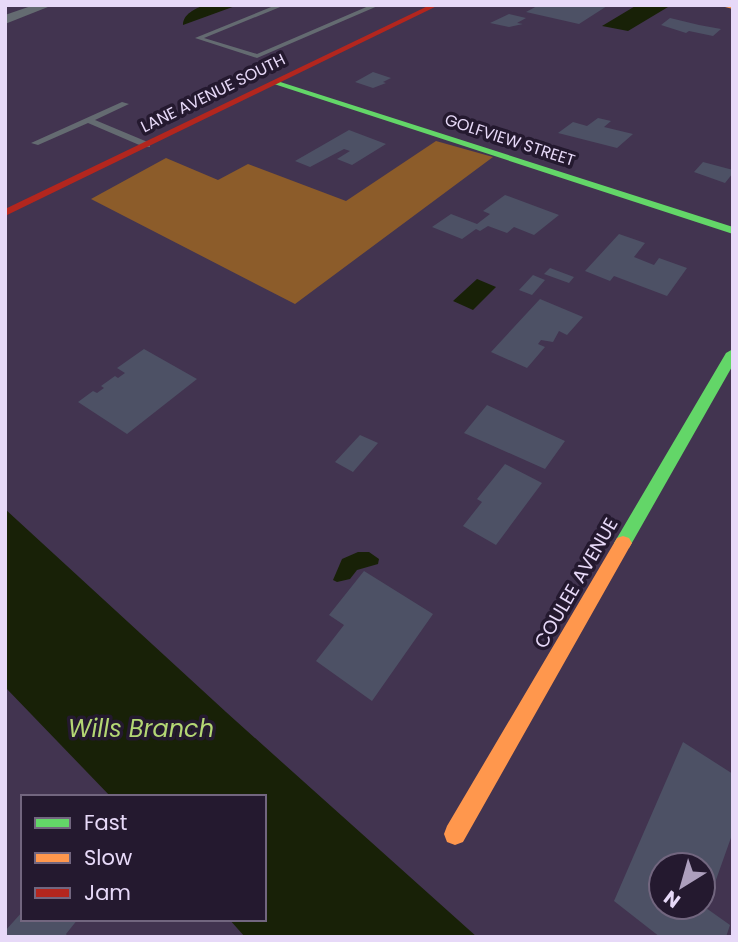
<svg xmlns="http://www.w3.org/2000/svg" width="738" height="942" viewBox="0 0 738 942" font-family="Poppins,sans-serif">
<style>
.forest{fill:#8c5c2a}
.water{fill:#182107}
.building{fill:#4d5165;fill-rule:evenodd}
.lines{fill:none;stroke-linecap:round;stroke-linejoin:round}
.lane{fill:#646b71;fill-rule:evenodd}
.street{fill:#646b71;fill-rule:evenodd}
.fast{fill:#63d668;fill-rule:evenodd}
.slow{fill:#ff974d;fill-rule:evenodd}
.jam{fill:#b3261e;fill-rule:evenodd}
.labels{text-anchor:middle;dominant-baseline:central;stroke-width:7;stroke-linejoin:round;paint-order:stroke}
.far-street-label{font-size:16px;fill:#e7d9f8;stroke:#24192f}
.street-label{font-size:19px;fill:#e7d9f8;stroke:#24192f}
.near-water-label{font-size:24px;font-style:italic;fill:#b4d774;stroke:#24192f}
</style>
<rect width="100%" height="100%" fill="#423450"/>
<!-- forest -->
<path class="forest" d="M 436,141 L 493,157 L 295,304 L 91,199 L 166,158 L 218,180 L 248,164 L 346,201 Z"/>
<!-- water -->
<path class="water" d="M 204,5 L 238,5 L 183,25 C 183,14 195,9 204,5 Z
M 637,5 L 668,7 L 628,31 L 602,26 Z
M 477,279 L 496,287 L 473,310 L 453,301 Z
M 5,509 L 226,712 L 477,937 L 245,937 L 229,919 L 264,919 L 264,797 L 111,797 L 5,687 Z
M 358,552 L 369,552 L 379,559 L 378,564 L 357,570 L 350,579 L 337,582 L 333,580 L 342,559 Z"/>
<!-- building -->
<path class="building" d="M 539,5 L 601,5 L 607,6 L 579,24 L 526,12 Z
M 509,14 L 526,18 L 517,23 L 523,24 L 509,27 L 490,23 Z
M 670,18 L 699,25 L 721,29 L 713,36 L 689,31 L 686,33 L 661,25 Z
M 373,72 L 391,78 L 383,82 L 386,83 L 373,88 L 355,82 Z
M 598,118 L 611,121 L 604,127 L 633,134 L 617,148 L 558,133 L 573,122 L 587,126 Z
M 349,130 L 386,144 L 352,165 L 337,159 L 350,151 L 344,149 L 310,167 L 295,161 Z
M 703,162 L 733,170 L 733,173 L 725,183 L 694,172 Z
M 505,195 L 559,215 L 534,235 L 514,227 L 507,233 L 488,226 L 480,231 L 476,229 L 462,239 L 432,227 L 451,214 L 477,224 L 490,214 L 483,211 Z
M 619,234 L 645,243 L 634,257 L 654,265 L 659,258 L 687,268 L 667,296 L 614,276 L 610,281 L 585,271 Z
M 550,268 L 574,277 L 569,283 L 544,274 Z
M 533,275 L 545,280 L 532,295 L 519,290 Z
M 540,299 L 583,317 L 567,335 L 559,331 L 553,342 L 541,340 L 538,344 L 545,347 L 527,368 L 491,352 Z
M 144,349 L 197,379 L 127,434 L 78,402 L 93,391 L 97,393 L 104,388 L 101,386 L 115,376 L 118,378 L 125,373 L 117,368 Z
M 487,405 L 565,441 L 545,469 L 464,433 Z
M 360,435 L 378,443 L 353,472 L 335,462 Z
M 505,464 L 542,483 L 496,545 L 463,526 L 482,502 L 477,499 Z
M 364,571 L 433,614 L 372,701 L 316,661 L 344,625 L 329,615 Z
M 683,742 L 733,774 L 733,832 L 706,908 L 730,925 L 726,937 L 660,937 L 614,901 ZM 661,865 L 703,865 L 703,907 L 661,907 Z
M 23,911 L 23,919 L 78,919 L 66,934 L 68,937 L 5,937 L 5,931 Z"/>
<g class="lines">
<!-- lane -->
<path class="lane" d="M 276,5 L 285,5 L 204,38 L 257,54 L 371,5 L 380,5 L 257,58 L 195,38 Z
M 122,102 L 129,104 L 95,120 L 150,143 L 150,147 L 144,147 L 88,123 L 38,145 L 31,143 Z"/>
<!-- street -->
<path class="street" d="M 34,5 L 53,5 L 5,24 L 5,15 Z"/>
<!-- fast -->
<path class="fast" d="M 274,80 L 733,227 L 733,234 L 274,84 Z
M 733,349 L 733,365 L 629,548 L 623,550 L 617,548 L 614,543 L 617,538 L 726,353 Z"/>
<!-- slow -->
<path class="slow" d="M 720,5 L 733,5 L 733,9 L 721,6 Z
M 623,536 L 629,538 L 632,543 L 629,548 L 463,842 L 455,845 L 447,842 L 444,834 L 447,826 L 617,538 Z"/>
<!-- jam -->
<path class="jam" d="M 430,5 L 439,5 L 5,216 L 5,209 Z"/>
</g>
<g class="labels">
<!-- far-street labels -->
<g class="far-street-label">
<text transform="translate(213 93) rotate(-26)">LANE AVENUE SOUTH</text>
<text transform="translate(510 140) rotate(18)">GOLFVIEW STREET</text>
</g>
<!-- street labels -->
<g class="street-label">
<text transform="translate(576 583) rotate(-60)">COULEE AVENUE</text>
</g>
<!-- near-water labels -->
<g class="near-water-label">
<text x="141" y="728">Wills Branch</text>
</g>
</g>
<!-- border -->
<rect width="738" height="942" fill="none" stroke="#e7d9f8" stroke-width="14"/>
<!-- legend -->
<rect x="21" y="795" width="245" height="126" fill="#24192f" stroke="#72667f" stroke-width="2"/>
<rect x="35" y="818" width="35" height="10" fill="#63d668" stroke="#72667f" stroke-width="2"/>
<text x="84" y="830" font-size="21" fill="#e7d9f8">Fast</text>
<rect x="35" y="853" width="35" height="10" fill="#ff974d" stroke="#72667f" stroke-width="2"/>
<text x="84" y="865" font-size="21" fill="#e7d9f8">Slow</text>
<rect x="35" y="888" width="35" height="10" fill="#b3261e" stroke="#72667f" stroke-width="2"/>
<text x="84" y="900" font-size="21" fill="#e7d9f8">Jam</text>
<!-- north arrow -->
<g transform="translate(682 886) rotate(217)"><circle r="33" fill="#24192f" stroke="#72667f" stroke-width="2"/>
<path d="M0-5L12 26L0 18L-12 26Z" fill="#ad9fbd"/>
<text y="-10" font-size="19" font-weight="bold" text-anchor="middle" fill="#e7d9f8">N</text>
</g>
</svg>
